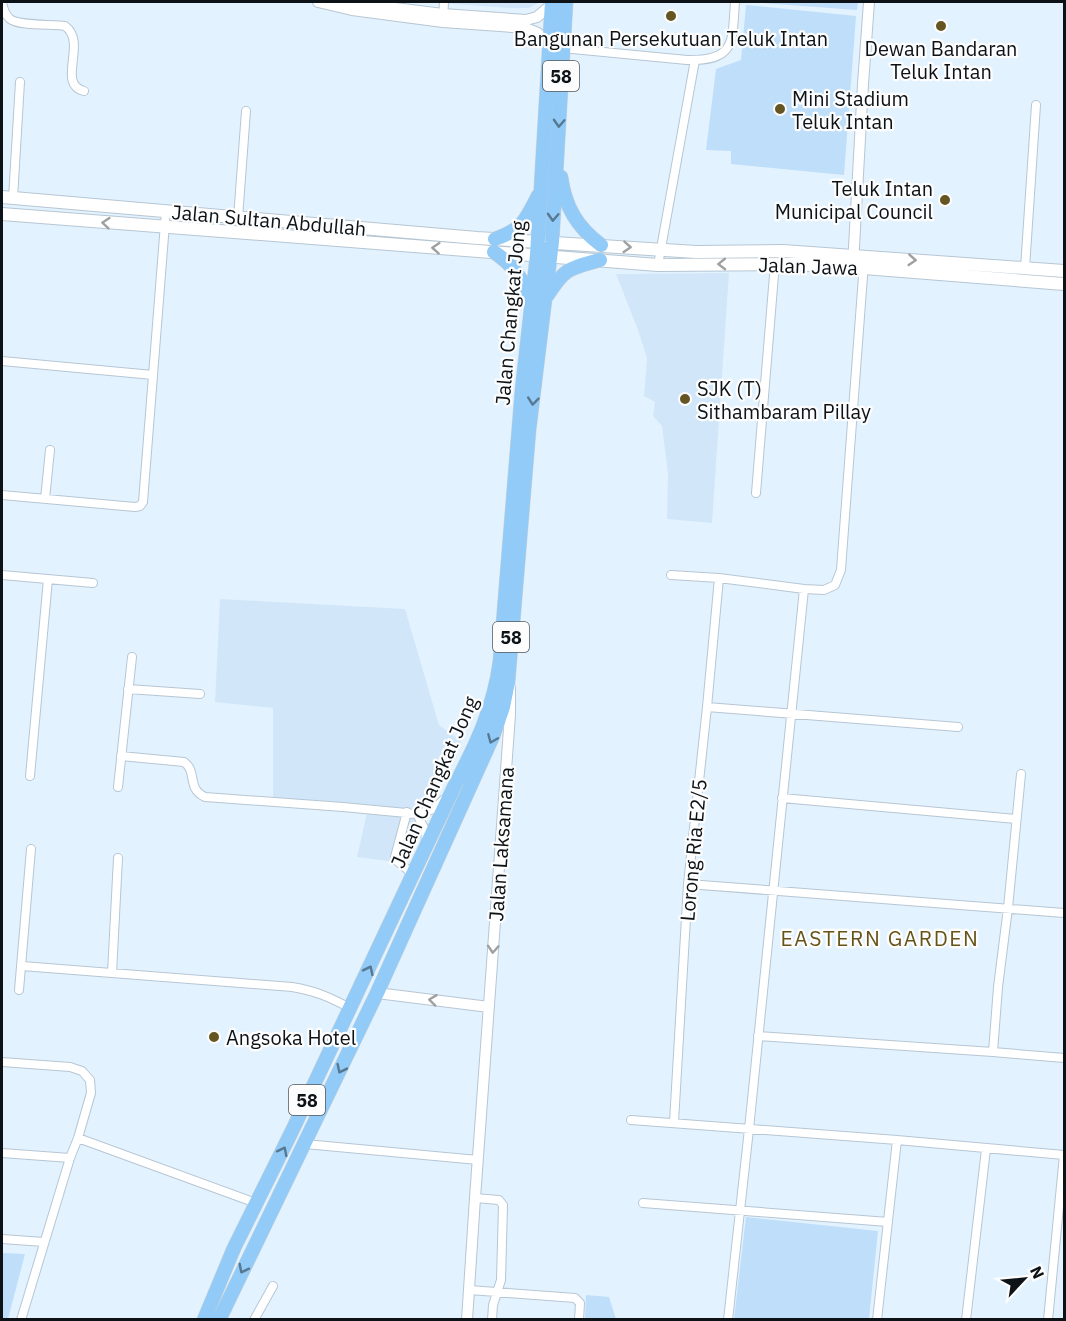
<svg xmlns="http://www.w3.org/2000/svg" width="1066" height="1321" viewBox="0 0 1066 1321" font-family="'IBM Plex Sans',sans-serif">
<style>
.built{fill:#d1e7f9}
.green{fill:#bfdef9}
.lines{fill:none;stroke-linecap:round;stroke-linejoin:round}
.minor-casing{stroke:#b7c6d3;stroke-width:10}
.tertiary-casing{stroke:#b7c6d3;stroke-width:12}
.secondary-casing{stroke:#b7c6d3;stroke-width:14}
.trunk-casing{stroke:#d3d4d5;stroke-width:15}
.minor{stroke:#fff;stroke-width:8}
.tertiary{stroke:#fff;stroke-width:10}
.secondary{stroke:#fff;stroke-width:12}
.trunk{stroke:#92cbf7;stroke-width:14}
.oneway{stroke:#567892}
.oneway2{stroke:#9ea0a2}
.poi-dot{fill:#645522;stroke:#fdfdfd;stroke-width:2}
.labels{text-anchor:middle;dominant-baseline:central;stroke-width:4.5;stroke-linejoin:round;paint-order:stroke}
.shield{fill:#fdfdfd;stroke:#54585b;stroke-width:1.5}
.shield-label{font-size:18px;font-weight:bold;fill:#0c1216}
.poi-label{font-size:20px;fill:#0c1216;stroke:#fdfdfd;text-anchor:start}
.street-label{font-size:20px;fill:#0c1216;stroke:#fdfdfd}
.neighbourhood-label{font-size:21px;letter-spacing:1.5px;fill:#655418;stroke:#fdfdfd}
</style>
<rect width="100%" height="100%" fill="#e3f2ff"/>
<!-- built -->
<path class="built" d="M 427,2 L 538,2 L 538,3 L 529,8 L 509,8 Z
M 729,273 L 712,523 L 667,519 L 668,474 L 662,426 L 653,416 L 655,402 L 644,396 L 647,358 L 638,330 L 616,274 Z
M 220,599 L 405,609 L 439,725 L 461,741 L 396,862 L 357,857 L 367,813 L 273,803 L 273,708 L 215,702 Z"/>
<!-- green -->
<path class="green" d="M 750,2 L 858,2 L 857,10 Z
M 746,5 L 856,16 L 844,175 L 731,164 L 731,151 L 706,150 L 716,69 L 741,60 Z
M 746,1217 L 878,1231 L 869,1319 L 734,1319 Z
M 2,1253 L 25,1254 L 8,1319 L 2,1319 Z
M 586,1295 L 609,1297 L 616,1319 L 585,1319 Z"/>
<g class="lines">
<defs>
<path id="minor" d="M 2,2 C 3,8 5,15 10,19 C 19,26 52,24 65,26 C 88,42 56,84 84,91
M 443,19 L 444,2
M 562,48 L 687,60 C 736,61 732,42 735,2
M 13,198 L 20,82
M 238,218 L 246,111
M 658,265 L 695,60
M 1025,268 L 1036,105
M 2,361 L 153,375
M 756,493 L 775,263
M 2,495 L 135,507 L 140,506 L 143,502 L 166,211
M 45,499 L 50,450
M 2,575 L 93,583
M 671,575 L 719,578 L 804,589 L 824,590 L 835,585 L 841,570 L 842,556 L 864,263
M 128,689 L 200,694
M 707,707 L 958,727
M 121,756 L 184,762 C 198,772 186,788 205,797 L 343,807 L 417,814 L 434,809 L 443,800
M 30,776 L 48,579
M 118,787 L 132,657
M 782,798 L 1016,819
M 407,812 L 395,857 L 397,861 L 414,875
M 417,814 L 425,830 L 426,841
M 688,884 L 1064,913
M 22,966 L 292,987 C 316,991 329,997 350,1008
M 112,973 L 118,858
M 19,990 L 31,849
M 758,1036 L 993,1052 L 1064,1058
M 993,1052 L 998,987 L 1008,908 L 1021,774
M 2,1062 L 70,1067 L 82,1071 L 90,1080 L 91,1093 L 78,1138 L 70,1158 L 21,1320
M 631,1120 L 897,1140 L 1064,1155
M 674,1122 L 688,884 L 707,707 L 719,578
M 78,1138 L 256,1203
M 305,1144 L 478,1160
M 2,1153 L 70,1158
M 475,1198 L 499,1200 L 503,1205 L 501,1280 L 493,1305 L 492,1320
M 643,1203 L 888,1222
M 2,1239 L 44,1242
M 469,1290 L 575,1298 L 580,1303 L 579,1320
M 254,1320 L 273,1286
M 728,1320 L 749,1129 L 804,589
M 877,1320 L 897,1140
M 966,1320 L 986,1149
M 1048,1320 L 1064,1155"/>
<path id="tertiary" d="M 318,2 L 352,10 L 443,22 L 526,28 L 538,33 L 549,47
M 347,2 L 443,14 L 526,20 L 537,17 L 552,4
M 853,265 L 863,84 L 869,2
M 377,993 L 489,1007
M 467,1320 L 475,1198 L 510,715 L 510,688"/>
<path id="secondary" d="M 2,197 L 477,238 L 696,252 L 783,251 L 1064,271
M 2,214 L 658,265 L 795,264 L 864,268 L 1064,284"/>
<path id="trunk" d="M 561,177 C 565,207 577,227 601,245
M 495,239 C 523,229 525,221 538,196
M 494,252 C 514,266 523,278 530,301
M 547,296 C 565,268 568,269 600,260
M 204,1320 L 234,1248 L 292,1131 L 454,787 C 476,745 494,708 500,661 L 522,390 L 537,255 L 552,2
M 219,1320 L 377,993 L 493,736 L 503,707 L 508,682 L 529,430 L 552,242 L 566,2"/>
</defs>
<!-- minor casing -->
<use href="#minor" class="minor-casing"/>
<!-- tertiary casing -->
<use href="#tertiary" class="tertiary-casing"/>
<!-- secondary casing -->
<use href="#secondary" class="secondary-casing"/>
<!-- trunk casing -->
<use href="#trunk" class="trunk-casing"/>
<!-- minor -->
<use href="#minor" class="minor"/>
<!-- tertiary -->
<use href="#tertiary" class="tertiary"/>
<!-- secondary -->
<use href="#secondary" class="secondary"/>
<!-- trunk -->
<use href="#trunk" class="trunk"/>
</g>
<!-- one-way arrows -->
<defs><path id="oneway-chevron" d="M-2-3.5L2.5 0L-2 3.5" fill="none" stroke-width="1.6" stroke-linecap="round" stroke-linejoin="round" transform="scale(1.5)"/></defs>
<g class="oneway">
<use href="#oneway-chevron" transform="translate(559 123) rotate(93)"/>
<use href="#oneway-chevron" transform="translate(553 217) rotate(93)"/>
<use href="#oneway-chevron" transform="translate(533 401) rotate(96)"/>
<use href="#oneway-chevron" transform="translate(492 739) rotate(113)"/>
<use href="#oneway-chevron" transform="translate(369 970) rotate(-64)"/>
<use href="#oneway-chevron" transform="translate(341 1069) rotate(116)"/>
<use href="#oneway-chevron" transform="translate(283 1151) rotate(-63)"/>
<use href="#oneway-chevron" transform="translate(243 1269) rotate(117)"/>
</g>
<g class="oneway2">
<use href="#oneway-chevron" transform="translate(106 223) rotate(-175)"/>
<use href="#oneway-chevron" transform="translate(627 247) rotate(4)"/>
<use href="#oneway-chevron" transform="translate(436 248) rotate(-176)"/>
<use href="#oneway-chevron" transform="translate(912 260) rotate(4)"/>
<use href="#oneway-chevron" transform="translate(722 264) rotate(179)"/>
<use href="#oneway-chevron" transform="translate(493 949) rotate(94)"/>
<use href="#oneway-chevron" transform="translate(433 1000) rotate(-173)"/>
</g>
<!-- markers -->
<g class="poi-dot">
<circle cx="671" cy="16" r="6"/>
<circle cx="941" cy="26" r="6"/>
<circle cx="780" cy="109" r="6"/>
<circle cx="945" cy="200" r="6"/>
<circle cx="685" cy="399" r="6"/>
<circle cx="214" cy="1037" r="6"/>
</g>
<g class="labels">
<!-- shield labels -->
<g class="shield">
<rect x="543" y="61" width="36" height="30" rx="4.5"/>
<rect x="493" y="622" width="36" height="30" rx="4.5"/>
<rect x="289" y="1085" width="36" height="30" rx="4.5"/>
</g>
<g class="shield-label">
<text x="561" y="76">58</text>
<text x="511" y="637">58</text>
<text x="307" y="1100">58</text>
</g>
<!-- poi labels -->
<g class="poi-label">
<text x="671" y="38" text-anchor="middle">Bangunan Persekutuan Teluk Intan</text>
<text x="941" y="48" text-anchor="middle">Dewan Bandaran<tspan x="941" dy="23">Teluk Intan</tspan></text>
<text x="792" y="98">Mini Stadium<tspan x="792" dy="23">Teluk Intan</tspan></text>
<text x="933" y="188" text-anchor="end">Teluk Intan<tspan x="933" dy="23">Municipal Council</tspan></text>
<text x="697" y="388">SJK (T)<tspan x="697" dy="23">Sithambaram Pillay</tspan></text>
<text x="226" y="1037">Angsoka Hotel</text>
</g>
<!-- street labels -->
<g class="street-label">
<text transform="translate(269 220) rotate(5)">Jalan Sultan Abdullah</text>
<text transform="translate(808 266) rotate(2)">Jalan Jawa</text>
<text transform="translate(510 313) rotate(-85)">Jalan Changkat Jong</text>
<text transform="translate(434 782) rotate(-66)">Jalan Changkat Jong</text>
<text transform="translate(501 844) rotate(-86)">Jalan Laksamana</text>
<text transform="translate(693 850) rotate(-85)">Lorong Ria E2/5</text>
</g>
<!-- neighbourhood labels -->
<g class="neighbourhood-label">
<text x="880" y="938">EASTERN GARDEN</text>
</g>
</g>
<!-- border -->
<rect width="1066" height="1321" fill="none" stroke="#0c1216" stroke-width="6"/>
<!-- north arrow -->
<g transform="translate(1024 1279) rotate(64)" stroke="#fdfdfd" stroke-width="4.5" paint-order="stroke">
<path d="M0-4.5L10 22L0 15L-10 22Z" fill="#0c1216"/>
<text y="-9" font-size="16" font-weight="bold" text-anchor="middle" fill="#0c1216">N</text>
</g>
</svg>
